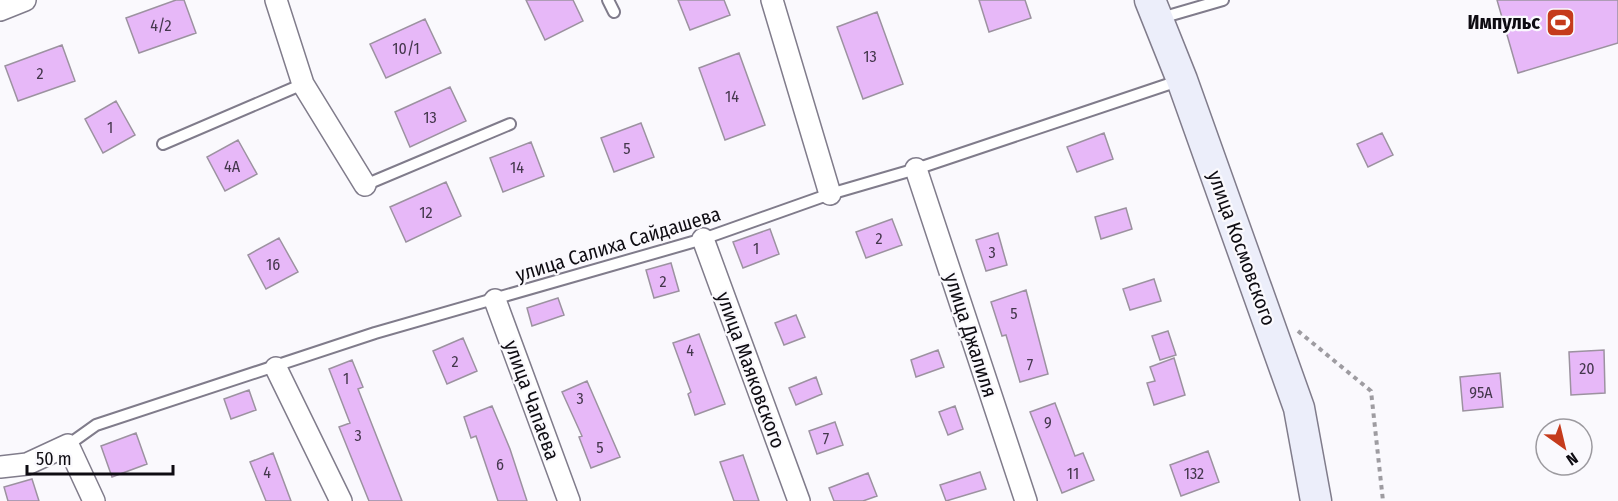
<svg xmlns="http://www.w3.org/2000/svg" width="1618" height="501" viewBox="0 0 1618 501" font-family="'Fira Sans Condensed',sans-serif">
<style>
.building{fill:#e7b8f8;stroke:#9c92a0;stroke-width:1.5}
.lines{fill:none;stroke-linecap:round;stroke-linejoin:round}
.lane-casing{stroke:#807c8b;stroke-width:14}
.street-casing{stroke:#807c8b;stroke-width:24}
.secondary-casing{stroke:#807c8b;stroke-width:33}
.path{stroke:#9e9ca1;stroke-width:4;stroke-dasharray:4.5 4.5;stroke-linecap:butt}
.lane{stroke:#fff;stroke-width:10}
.street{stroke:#fff;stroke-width:21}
.secondary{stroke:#eceefa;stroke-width:30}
.labels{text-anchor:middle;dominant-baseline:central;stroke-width:4.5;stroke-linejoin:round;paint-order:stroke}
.number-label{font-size:16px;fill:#44374c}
.poi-label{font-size:20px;font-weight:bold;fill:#0e0c12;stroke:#faf9fd;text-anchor:end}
.street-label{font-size:20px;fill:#0e0c12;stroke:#faf9fd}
</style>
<rect width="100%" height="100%" fill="#faf9fd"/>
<!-- building -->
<path class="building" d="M 176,0 L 184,0 L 196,33 L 139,53 L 126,18 Z
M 526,0 L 573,0 L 583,21 L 545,40 Z
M 678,0 L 724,0 L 730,15 L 690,30 Z
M 979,0 L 1025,0 L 1031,18 L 989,32 Z
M 1497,0 L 1618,0 L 1618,43 L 1518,73 Z
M 877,12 L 903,84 L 863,99 L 837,27 Z
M 425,19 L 441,53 L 386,78 L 370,44 Z
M 62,45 L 75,81 L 18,101 L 5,66 Z
M 739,53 L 765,125 L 725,140 L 699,68 Z
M 450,87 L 466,121 L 410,147 L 395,112 Z
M 116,101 L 135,135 L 103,153 L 85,119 Z
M 641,123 L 654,157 L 614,172 L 601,138 Z
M 1104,133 L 1113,159 L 1077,172 L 1067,147 Z
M 1382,133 L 1393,155 L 1368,167 L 1357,144 Z
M 238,140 L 257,174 L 225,191 L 207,157 Z
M 531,142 L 544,176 L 503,192 L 490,158 Z
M 446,182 L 461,216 L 406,242 L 390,207 Z
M 1126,208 L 1132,229 L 1101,239 L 1095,217 Z
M 892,219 L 902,245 L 866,258 L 856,232 Z
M 770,229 L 779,254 L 743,268 L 733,242 Z
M 998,233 L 1007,265 L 986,271 L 976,240 Z
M 279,238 L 298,272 L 266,289 L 248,255 Z
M 671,263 L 679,291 L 654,298 L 646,270 Z
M 1154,279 L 1161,301 L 1130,310 L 1123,289 Z
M 1026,290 L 1048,374 L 1020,382 L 1006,335 L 1002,336 L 991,302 Z
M 558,298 L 564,315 L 532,326 L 527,308 Z
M 796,315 L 805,337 L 784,345 L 775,323 Z
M 1168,331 L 1176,355 L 1160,360 L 1152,336 Z
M 699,334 L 725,404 L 695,415 L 688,394 L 691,392 L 673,343 Z
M 463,338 L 477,371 L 447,384 L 433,351 Z
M 938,350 L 944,367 L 916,377 L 911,360 Z
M 1604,350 L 1605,393 L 1571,395 L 1569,352 Z
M 1174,358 L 1185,395 L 1154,405 L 1147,383 L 1155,381 L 1150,367 Z
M 352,360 L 363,387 L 358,389 L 402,501 L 369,501 L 339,427 L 350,423 L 329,369 Z
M 1500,373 L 1503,407 L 1463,411 L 1460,377 Z
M 816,377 L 822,394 L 796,405 L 789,388 Z
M 587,381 L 620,457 L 591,468 L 579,437 L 582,436 L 562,392 Z
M 249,390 L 256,410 L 231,419 L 224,399 Z
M 1055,403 L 1075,456 L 1083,453 L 1094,480 L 1062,493 L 1030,412 Z
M 492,406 L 510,449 L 527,501 L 498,501 L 476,436 L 471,438 L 464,417 Z
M 955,406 L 963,429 L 948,435 L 939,412 Z
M 835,422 L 843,445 L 817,454 L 809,431 Z
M 136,433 L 147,464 L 112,477 L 101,446 Z
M 1208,451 L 1219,482 L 1181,496 L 1170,465 Z
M 273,453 L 291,501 L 266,501 L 250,462 Z
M 743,455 L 759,501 L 734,501 L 720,462 Z
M 980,472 L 986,489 L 946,501 L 940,485 Z
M 868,473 L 877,496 L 863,501 L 834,501 L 829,488 Z
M 32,479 L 39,501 L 8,501 L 4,487 Z"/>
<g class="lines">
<defs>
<path id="lane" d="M 608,0 L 614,12
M 1161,18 L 1223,0
M 163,144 L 303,84
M 365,185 L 510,124
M 68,445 L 96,425 L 375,333 L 703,239 L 830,194 L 916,169 L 1181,80"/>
<path id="street" d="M 276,0 L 303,84 L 365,185
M 772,0 L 830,194
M 0,10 L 25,0
M 916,169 L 1026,501
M 703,239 L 799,501
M 495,300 L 569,501
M 276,368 L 341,501
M 0,467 L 27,464 L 68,445 L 94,501"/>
<path id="secondary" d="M 1150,0 L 1182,80 L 1299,408 L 1316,501"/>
</defs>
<!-- lane casing -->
<use href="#lane" class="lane-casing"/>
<!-- street casing -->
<use href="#street" class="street-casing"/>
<!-- secondary casing -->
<use href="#secondary" class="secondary-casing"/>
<!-- path -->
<path class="path" d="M 1298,331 L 1371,391 L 1383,501"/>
<!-- lane -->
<use href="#lane" class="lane"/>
<!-- street -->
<use href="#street" class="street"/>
<!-- secondary -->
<use href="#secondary" class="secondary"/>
</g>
<!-- icons -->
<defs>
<symbol id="stadium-square" viewBox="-11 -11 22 22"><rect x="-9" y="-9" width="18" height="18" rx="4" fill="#c53b1c" stroke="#faf9fd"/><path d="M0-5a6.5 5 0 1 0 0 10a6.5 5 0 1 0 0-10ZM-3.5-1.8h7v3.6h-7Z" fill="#fff"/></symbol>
</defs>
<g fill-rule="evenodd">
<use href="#stadium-square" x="1544" y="6" width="33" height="33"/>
</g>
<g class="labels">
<!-- number labels -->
<g class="number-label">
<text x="161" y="25">4/2</text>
<text x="406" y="48">10/1</text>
<text x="870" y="56">13</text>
<text x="40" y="73">2</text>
<text x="732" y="96">14</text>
<text x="430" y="117">13</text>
<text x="110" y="127">1</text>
<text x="627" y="148">5</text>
<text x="232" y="166">4А</text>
<text x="517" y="167">14</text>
<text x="426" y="212">12</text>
<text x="879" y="238">2</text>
<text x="756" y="248">1</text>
<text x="992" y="252">3</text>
<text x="273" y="264">16</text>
<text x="663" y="281">2</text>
<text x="1014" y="313">5</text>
<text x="690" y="350">4</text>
<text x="455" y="361">2</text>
<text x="1030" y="364">7</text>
<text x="1587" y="368">20</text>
<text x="346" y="378">1</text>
<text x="1481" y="392">95А</text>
<text x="580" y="398">3</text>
<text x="1048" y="422">9</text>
<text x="358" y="435">3</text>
<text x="826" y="438">7</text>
<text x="600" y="447">5</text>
<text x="500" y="464">6</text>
<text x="267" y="472">4</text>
<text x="1073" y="473">11</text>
<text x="1194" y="473">132</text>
</g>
<!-- poi labels -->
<g class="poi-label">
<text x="1540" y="22">Импульс</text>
</g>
<!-- street labels -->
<g class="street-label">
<text transform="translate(618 244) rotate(-17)">улица Салиха Сайдашева</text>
<text transform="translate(1242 248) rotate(70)">улица Космовского</text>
<text transform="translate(971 335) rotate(72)">улица Джалиля</text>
<text transform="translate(751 370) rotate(70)">улица Маяковского</text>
<text transform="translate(532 400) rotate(70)">улица Чапаева</text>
</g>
</g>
<!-- north arrow -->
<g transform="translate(1564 447) rotate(146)"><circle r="28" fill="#faf9fd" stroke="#9c9a9f" stroke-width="1.5"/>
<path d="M0-4.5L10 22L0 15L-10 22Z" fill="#c53b1c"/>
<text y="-9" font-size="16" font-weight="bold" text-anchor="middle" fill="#0e0c12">N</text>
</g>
<!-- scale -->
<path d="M27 465v9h146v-9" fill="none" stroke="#0e0c12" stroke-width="3"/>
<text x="36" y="465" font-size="18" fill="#0e0c12" stroke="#faf9fd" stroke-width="4.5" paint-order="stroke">50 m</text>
</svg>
